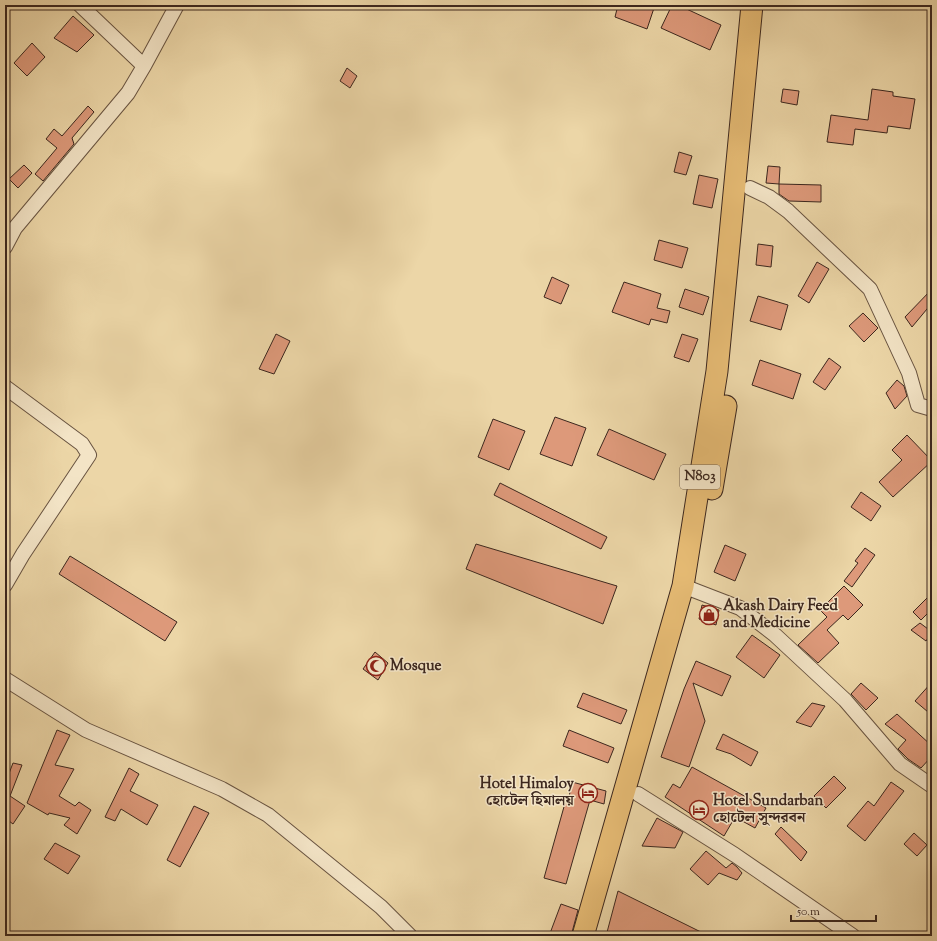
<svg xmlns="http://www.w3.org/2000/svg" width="937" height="941" viewBox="0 0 937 941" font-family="'Sorts Mill Goudy','Noto Serif Bengali',serif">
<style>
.building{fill:#dd997a;stroke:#3c271e}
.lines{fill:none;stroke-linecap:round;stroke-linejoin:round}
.minor-casing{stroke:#685340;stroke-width:16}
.highway-casing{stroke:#3c271e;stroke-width:23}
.minor{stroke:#f3e4c6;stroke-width:14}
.highway{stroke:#e6bb74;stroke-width:21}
.labels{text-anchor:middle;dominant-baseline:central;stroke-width:3;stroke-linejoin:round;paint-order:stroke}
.shield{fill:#f3e4c6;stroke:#736050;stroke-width:1}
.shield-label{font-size:14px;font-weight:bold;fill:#3c271e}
.poi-label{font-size:15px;font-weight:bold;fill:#3c271e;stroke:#f3e4c6;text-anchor:start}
</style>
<rect width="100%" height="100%" fill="#ecd6a7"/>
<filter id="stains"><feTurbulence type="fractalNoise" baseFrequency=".005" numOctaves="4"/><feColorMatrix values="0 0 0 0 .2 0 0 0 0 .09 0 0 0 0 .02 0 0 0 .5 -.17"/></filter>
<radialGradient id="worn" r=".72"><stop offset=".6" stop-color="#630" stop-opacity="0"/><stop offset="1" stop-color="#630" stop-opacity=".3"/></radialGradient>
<!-- building -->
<path class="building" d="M 618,5 L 655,5 L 647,29 L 615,17 Z
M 672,5 L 678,5 L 721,25 L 710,50 L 661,28 Z
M 73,16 L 94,35 L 77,52 L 54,38 Z
M 32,43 L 45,57 L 27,76 L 14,63 Z
M 347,68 L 357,76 L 350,88 L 340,81 Z
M 783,89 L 799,91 L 797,105 L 781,102 Z
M 872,89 L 893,92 L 893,96 L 915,99 L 910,129 L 888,126 L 887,133 L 855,129 L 853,145 L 827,142 L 831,115 L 868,120 Z
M 88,106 L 94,112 L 72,138 L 74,144 L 43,181 L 35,174 L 57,148 L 46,139 L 54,129 L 62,136 Z
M 679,152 L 692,156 L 686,175 L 674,172 Z
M 24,165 L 32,173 L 18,188 L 9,179 Z
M 768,166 L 780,167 L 779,184 L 766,183 Z
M 699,175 L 718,179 L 712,208 L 693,204 Z
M 779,184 L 821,185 L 821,202 L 789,201 L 779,194 Z
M 659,240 L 688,248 L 682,268 L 654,260 Z
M 758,244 L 773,246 L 771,267 L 756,265 Z
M 817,262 L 829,269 L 809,303 L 798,296 Z
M 552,277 L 569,285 L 561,304 L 544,297 Z
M 624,282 L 661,294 L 657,308 L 670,311 L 667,323 L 651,319 L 649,325 L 612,312 Z
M 685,289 L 709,297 L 703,315 L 679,307 Z
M 932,289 L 932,303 L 912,327 L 905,317 Z
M 758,296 L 788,305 L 781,330 L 750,321 Z
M 863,313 L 878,328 L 864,342 L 849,326 Z
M 276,334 L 290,341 L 274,374 L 259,369 Z
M 682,334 L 698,339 L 689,362 L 674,357 Z
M 829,358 L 841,367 L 825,390 L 813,382 Z
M 760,360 L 801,374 L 793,399 L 752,385 Z
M 897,380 L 904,386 L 907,396 L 895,409 L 886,393 Z
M 555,417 L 586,428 L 572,466 L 540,454 Z
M 493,419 L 525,431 L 509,470 L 478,457 Z
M 609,429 L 666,454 L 654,480 L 597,455 Z
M 907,435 L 932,461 L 893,497 L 879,482 L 902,460 L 892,450 Z
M 500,483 L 607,537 L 601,549 L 494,495 Z
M 861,492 L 881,506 L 871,521 L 851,507 Z
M 476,544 L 617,586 L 603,624 L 466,569 Z
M 725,545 L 746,554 L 735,581 L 714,572 Z
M 865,548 L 875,555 L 852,587 L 844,581 L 858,563 L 855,561 Z
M 70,556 L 177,622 L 165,641 L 59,574 Z
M 844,586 L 863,605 L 848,620 L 843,615 L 827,630 L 839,643 L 818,663 L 798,645 L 827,617 L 820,610 Z
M 932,593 L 932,609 L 921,620 L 913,612 Z
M 702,605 L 719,610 L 716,625 L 699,619 Z
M 920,623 L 932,632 L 926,641 L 911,630 Z
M 752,635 L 780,655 L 764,678 L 736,657 Z
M 375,652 L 388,663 L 378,680 L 363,669 Z
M 696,661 L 731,676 L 722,696 L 693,683 L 705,721 L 689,767 L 661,757 L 684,689 Z
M 932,682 L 932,708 L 928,712 L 915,701 Z
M 861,683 L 878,698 L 866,710 L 851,694 Z
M 583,693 L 627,710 L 621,724 L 577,707 Z
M 812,703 L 825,706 L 811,727 L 796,722 Z
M 897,714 L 932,746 L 932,756 L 921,768 L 908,759 L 898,749 L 906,740 L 885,724 Z
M 57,730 L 70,735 L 55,765 L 74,769 L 59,796 L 75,806 L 79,802 L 91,810 L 77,834 L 64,825 L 70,818 L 49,813 L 48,815 L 27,803 Z
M 569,730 L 614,748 L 608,763 L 563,746 Z
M 723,734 L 758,752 L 751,766 L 731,754 L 716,749 Z
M 13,763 L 22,765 L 10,796 L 25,806 L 13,824 L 5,818 L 5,784 Z
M 692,767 L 766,808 L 755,828 L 735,817 L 724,836 L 665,797 L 673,784 L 680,788 Z
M 129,768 L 139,774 L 130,791 L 158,805 L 147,825 L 121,809 L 115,821 L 105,817 Z
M 834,776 L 846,788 L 826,808 L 814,796 Z
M 572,782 L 606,791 L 604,804 L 590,800 L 566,884 L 544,878 L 567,796 L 569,797 Z
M 891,782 L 904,791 L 865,841 L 847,826 L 868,801 L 874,806 Z
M 194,806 L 209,813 L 180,867 L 167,860 Z
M 657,818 L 683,832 L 675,848 L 642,846 Z
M 781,827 L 807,852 L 801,861 L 775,834 Z
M 914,833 L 927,845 L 917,856 L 904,844 Z
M 55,843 L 80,856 L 68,874 L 44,859 Z
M 706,851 L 726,868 L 732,863 L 737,867 L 742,873 L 737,880 L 719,873 L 708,885 L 690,869 Z
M 618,891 L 709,936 L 606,936 Z
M 561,904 L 578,910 L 571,936 L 549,936 Z"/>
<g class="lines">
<defs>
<path id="minor" d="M 144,66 L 177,5
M 750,188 L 769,197 L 788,211 L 870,289 L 909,373 L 918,405 L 932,409
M 5,247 L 15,228 L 128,93 L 144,66 L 80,5
M 5,387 L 82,444 L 89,455 L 23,554 L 5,585
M 683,586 L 740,608 L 775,635 L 845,700 L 900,764 L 932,786
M 5,679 L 86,730 L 222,789 L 268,815 L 381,907 L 410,936
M 638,794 L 735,855 L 853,936"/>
<path id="highway" d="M 712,489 L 726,406
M 583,936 L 683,586 L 717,371 L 752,5"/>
</defs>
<!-- minor casing -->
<use href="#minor" class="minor-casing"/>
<!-- highway casing -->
<use href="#highway" class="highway-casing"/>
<!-- minor -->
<use href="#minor" class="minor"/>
<!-- highway -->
<use href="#highway" class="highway"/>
</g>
<!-- icons -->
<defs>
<symbol id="shop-ring" viewBox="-11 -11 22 22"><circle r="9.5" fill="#f3e4c6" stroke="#8f2418" stroke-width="1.5"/><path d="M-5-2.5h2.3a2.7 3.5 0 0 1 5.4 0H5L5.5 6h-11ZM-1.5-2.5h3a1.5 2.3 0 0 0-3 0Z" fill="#8f2418"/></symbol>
<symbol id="mosque-ring" viewBox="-11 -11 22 22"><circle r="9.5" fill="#f3e4c6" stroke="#8f2418" stroke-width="1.5"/><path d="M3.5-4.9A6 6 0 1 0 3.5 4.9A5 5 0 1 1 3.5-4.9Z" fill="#8f2418"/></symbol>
<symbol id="hotel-ring" viewBox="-11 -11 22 22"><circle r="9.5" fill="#f3e4c6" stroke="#8f2418" stroke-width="1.5"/><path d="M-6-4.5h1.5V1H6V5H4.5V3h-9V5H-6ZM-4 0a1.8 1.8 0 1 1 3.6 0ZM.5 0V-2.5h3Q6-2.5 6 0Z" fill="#8f2418"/></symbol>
</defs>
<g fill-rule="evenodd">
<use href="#shop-ring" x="698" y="604" width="22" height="22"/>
<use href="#mosque-ring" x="365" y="655" width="22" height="22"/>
<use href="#hotel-ring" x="577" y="782" width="22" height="22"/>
<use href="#hotel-ring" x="688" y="799" width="22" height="22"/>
</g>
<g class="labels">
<!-- shield labels -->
<rect class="shield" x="680" y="465" width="40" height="24" rx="3"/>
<g class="shield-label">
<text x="700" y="477">N803</text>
</g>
<!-- poi labels -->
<g class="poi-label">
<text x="723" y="606">Akash Dairy Feed<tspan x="723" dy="17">and Medicine</tspan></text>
<text x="390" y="666">Mosque</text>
<text x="574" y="784" text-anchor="end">Hotel Himaloy<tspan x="574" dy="17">হোটেল হিমালয়</tspan></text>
<text x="713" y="801">Hotel Sundarban<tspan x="713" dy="17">হোটেল সুন্দরবন</tspan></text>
</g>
</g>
<!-- margin -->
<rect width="937" height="941" fill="none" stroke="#ecd6a7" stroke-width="20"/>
<rect x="6" y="6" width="925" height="929" fill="none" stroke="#3c271e" stroke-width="2"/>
<rect x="10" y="10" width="917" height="921" fill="none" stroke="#3c271e"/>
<!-- scale -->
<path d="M791 915v6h85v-6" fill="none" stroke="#3c271e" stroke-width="2"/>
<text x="797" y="915" font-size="12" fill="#3c271e" stroke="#f3e4c6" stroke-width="3" paint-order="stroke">50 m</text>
<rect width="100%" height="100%" filter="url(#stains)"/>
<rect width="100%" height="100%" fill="url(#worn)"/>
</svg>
